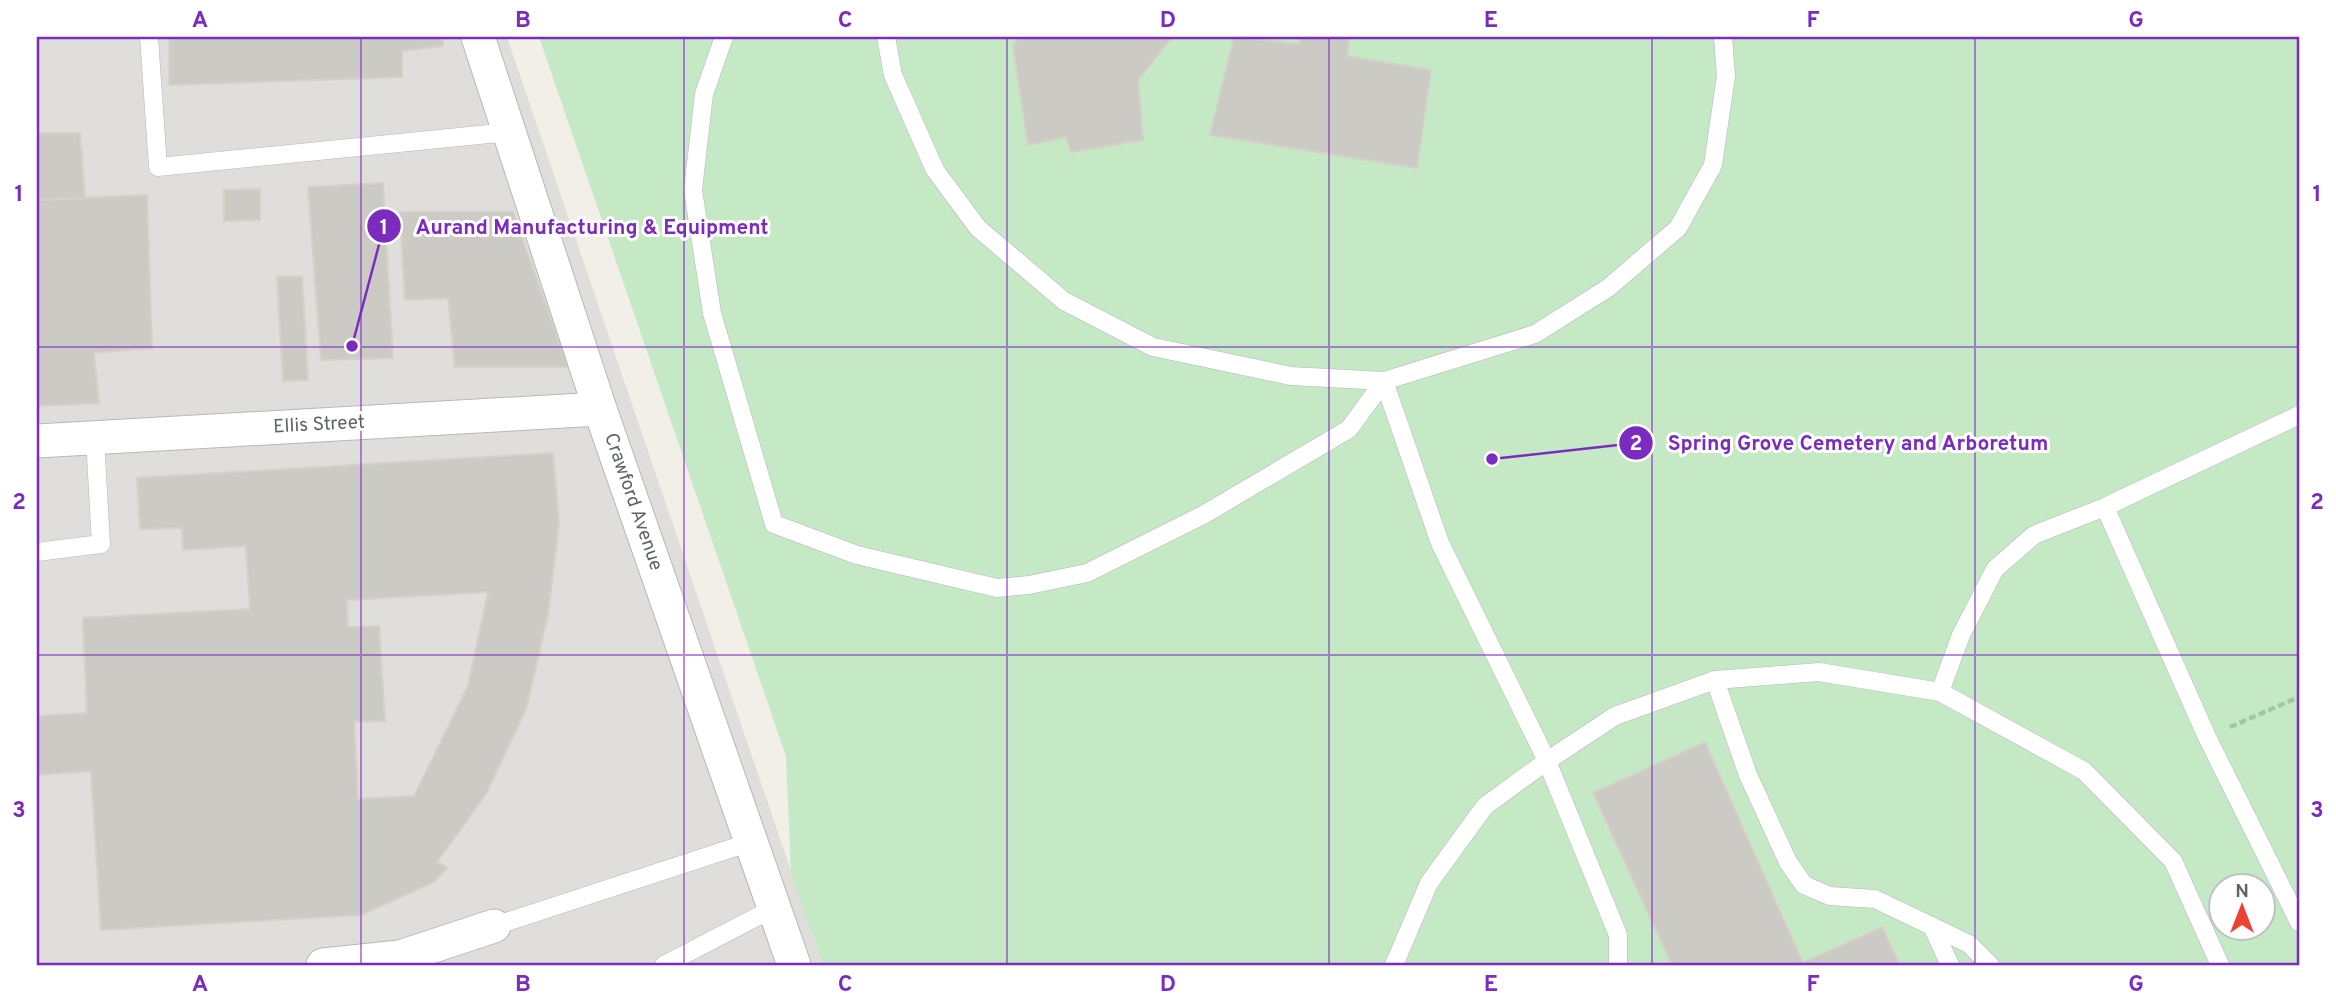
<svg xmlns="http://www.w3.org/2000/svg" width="2336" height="1002" viewBox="0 0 2336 1002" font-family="Overpass,sans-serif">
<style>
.industrial{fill:#e0deda}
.green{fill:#c5e8c5;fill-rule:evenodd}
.building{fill:#cccac5;stroke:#d6d1c6;stroke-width:2;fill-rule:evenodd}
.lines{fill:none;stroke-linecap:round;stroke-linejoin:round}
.lane-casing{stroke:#b5b8bc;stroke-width:19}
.street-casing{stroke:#b5b8bc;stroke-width:35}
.path{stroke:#9cc7a9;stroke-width:4.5;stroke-dasharray:7 3.5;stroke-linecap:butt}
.lane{stroke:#fff;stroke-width:18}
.street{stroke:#fff;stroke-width:33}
.grid{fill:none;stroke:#7b2cbf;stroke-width:2;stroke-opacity:0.55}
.labels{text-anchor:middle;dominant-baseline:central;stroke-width:6;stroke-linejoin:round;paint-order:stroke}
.street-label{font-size:19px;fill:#5f6368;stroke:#fff}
.leader{fill:none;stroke:#7b2cbf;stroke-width:2.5}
.callout-dot{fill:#7b2cbf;stroke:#fff;stroke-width:2.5}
.mark-label{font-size:21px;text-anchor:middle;font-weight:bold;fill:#fff}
.callout-label{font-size:21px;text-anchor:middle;font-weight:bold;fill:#7b2cbf;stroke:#fff;stroke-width:6;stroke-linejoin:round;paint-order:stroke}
.neatline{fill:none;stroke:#7b2cbf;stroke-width:2.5}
.grid-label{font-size:23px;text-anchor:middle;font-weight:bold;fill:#7b2cbf}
</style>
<rect width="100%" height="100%" fill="#f1efe8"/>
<!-- industrial -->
<path class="industrial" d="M 37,37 L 507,37 L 823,965 L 37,965 Z"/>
<!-- green -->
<path class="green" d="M 539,37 L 2299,37 L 2299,965 L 823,965 L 791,873 L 786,756 ZM 2220,886 L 2262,886 L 2262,928 L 2220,928 Z"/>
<!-- building -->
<path class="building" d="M 169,37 L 442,37 L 443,46 L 402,51 L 402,77 L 169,85 Z
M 1020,37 L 1172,37 L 1138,80 L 1143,140 L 1071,152 L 1066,137 L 1028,145 L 1013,46 Z
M 1234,37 L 1299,44 L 1300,37 L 1349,37 L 1347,56 L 1431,70 L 1417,168 L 1210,135 Z
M 37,133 L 80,133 L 85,198 L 37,200 Z
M 383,183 L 393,358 L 321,360 L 308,187 Z
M 260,189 L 260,220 L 224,221 L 224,190 Z
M 147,195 L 152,348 L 94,353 L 99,403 L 37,406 L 37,200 Z
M 400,212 L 513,212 L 568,367 L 455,367 L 448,298 L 405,300 Z
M 302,276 L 308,380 L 283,381 L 277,277 Z
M 553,453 L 559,522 L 548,615 L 526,709 L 486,794 L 437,862 L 447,868 L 434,882 L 361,915 L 101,930 L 91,771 L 37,775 L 37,716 L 87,713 L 83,618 L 250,609 L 246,546 L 183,550 L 182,528 L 140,529 L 137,478 ZM 488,592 L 468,686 L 414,796 L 358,799 L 354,722 L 385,721 L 379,626 L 348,627 L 347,600 Z
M 1705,742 L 1803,963 L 1882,927 L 1900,965 L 1672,965 L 1593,793 Z"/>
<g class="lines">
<defs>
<path id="lane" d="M 149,37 L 158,167 L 509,132
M 724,37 L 704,94 L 693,190 L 712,313 L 774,524 L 857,555 L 997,588 L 1029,585 L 1087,573 L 1203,515 L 1349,429 L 1384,381
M 886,37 L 893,75 L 935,170 L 978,228 L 1064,301 L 1153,347 L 1291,376 L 1384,381 L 1535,334 L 1608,288 L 1678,228 L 1713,165 L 1726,76 L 1723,37
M 1384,381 L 1440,543 L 1547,761 L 1618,935 L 1618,965
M 2105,507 L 2207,737 L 2299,922
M 37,552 L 101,544 L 95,438
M 1715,680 L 1748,775 L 1788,862 L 1804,885 L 1830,896 L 1875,899 L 1969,944 L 1990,965
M 1940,692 L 1961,635 L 1995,569 L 2034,535 L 2105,507 L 2299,415
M 494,926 L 751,842
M 1932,926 L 1950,965
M 664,965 L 774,908
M 1394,965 L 1429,883 L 1485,806 L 1547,761 L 1615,716 L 1715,680 L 1819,672 L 1940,692 L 2084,771 L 2173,861 L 2220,965"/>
<path id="street" d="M 478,37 L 600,409 L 794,965
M 37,441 L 600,409
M 323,965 L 400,957 L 494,926"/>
</defs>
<!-- lane casing -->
<use href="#lane" class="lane-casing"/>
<!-- street casing -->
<use href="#street" class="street-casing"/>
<!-- path -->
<path class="path" d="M 2230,727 L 2299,697"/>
<!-- lane -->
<use href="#lane" class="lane"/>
<!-- street -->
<use href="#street" class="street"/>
</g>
<!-- grid -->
<path class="grid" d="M 361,37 L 361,965M 684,37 L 684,965M 1007,37 L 1007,965M 1329,37 L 1329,965M 1652,37 L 1652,965M 1975,37 L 1975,965M 37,347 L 2299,347M 37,655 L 2299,655"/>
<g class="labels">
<!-- street labels -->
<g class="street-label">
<text transform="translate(319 425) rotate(-3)">Ellis Street</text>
<text transform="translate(633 502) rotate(71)">Crawford Avenue</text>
</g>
</g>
<!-- callouts -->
<path class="leader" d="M352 346L384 226M1492 459L1636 443"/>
<g class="callout-dot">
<circle cx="352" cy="346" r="7"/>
<circle cx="1492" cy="459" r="7"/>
<circle cx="384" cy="226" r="18"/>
<circle cx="1636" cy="443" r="18"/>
</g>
<g class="mark-label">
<text x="384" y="234">1</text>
<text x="1636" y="450">2</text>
</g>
<g class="callout-label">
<text x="592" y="234">Aurand Manufacturing &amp; Equipment</text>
<text x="1858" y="450">Spring Grove Cemetery and Arboretum</text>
</g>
<!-- border -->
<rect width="2336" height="1002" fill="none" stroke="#ffffff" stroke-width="77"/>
<!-- north arrow -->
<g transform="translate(2242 907)"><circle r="33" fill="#ffffff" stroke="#bfc1c3" stroke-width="2"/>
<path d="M0-5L12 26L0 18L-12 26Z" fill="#ea4335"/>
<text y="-10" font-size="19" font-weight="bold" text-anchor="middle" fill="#5f6368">N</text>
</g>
<rect x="38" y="38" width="2260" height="926" class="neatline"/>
<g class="grid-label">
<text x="200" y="27">A</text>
<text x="523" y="27">B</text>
<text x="845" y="27">C</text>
<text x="1168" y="27">D</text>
<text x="1491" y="27">E</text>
<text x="1813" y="27">F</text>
<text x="2136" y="27">G</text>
<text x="19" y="201">1</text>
<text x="2317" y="201">1</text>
<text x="19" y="509">2</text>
<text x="2317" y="509">2</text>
<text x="19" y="817">3</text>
<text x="2317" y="817">3</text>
<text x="200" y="991">A</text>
<text x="523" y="991">B</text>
<text x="845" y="991">C</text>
<text x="1168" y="991">D</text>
<text x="1491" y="991">E</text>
<text x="1813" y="991">F</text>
<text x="2136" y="991">G</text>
</g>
</svg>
